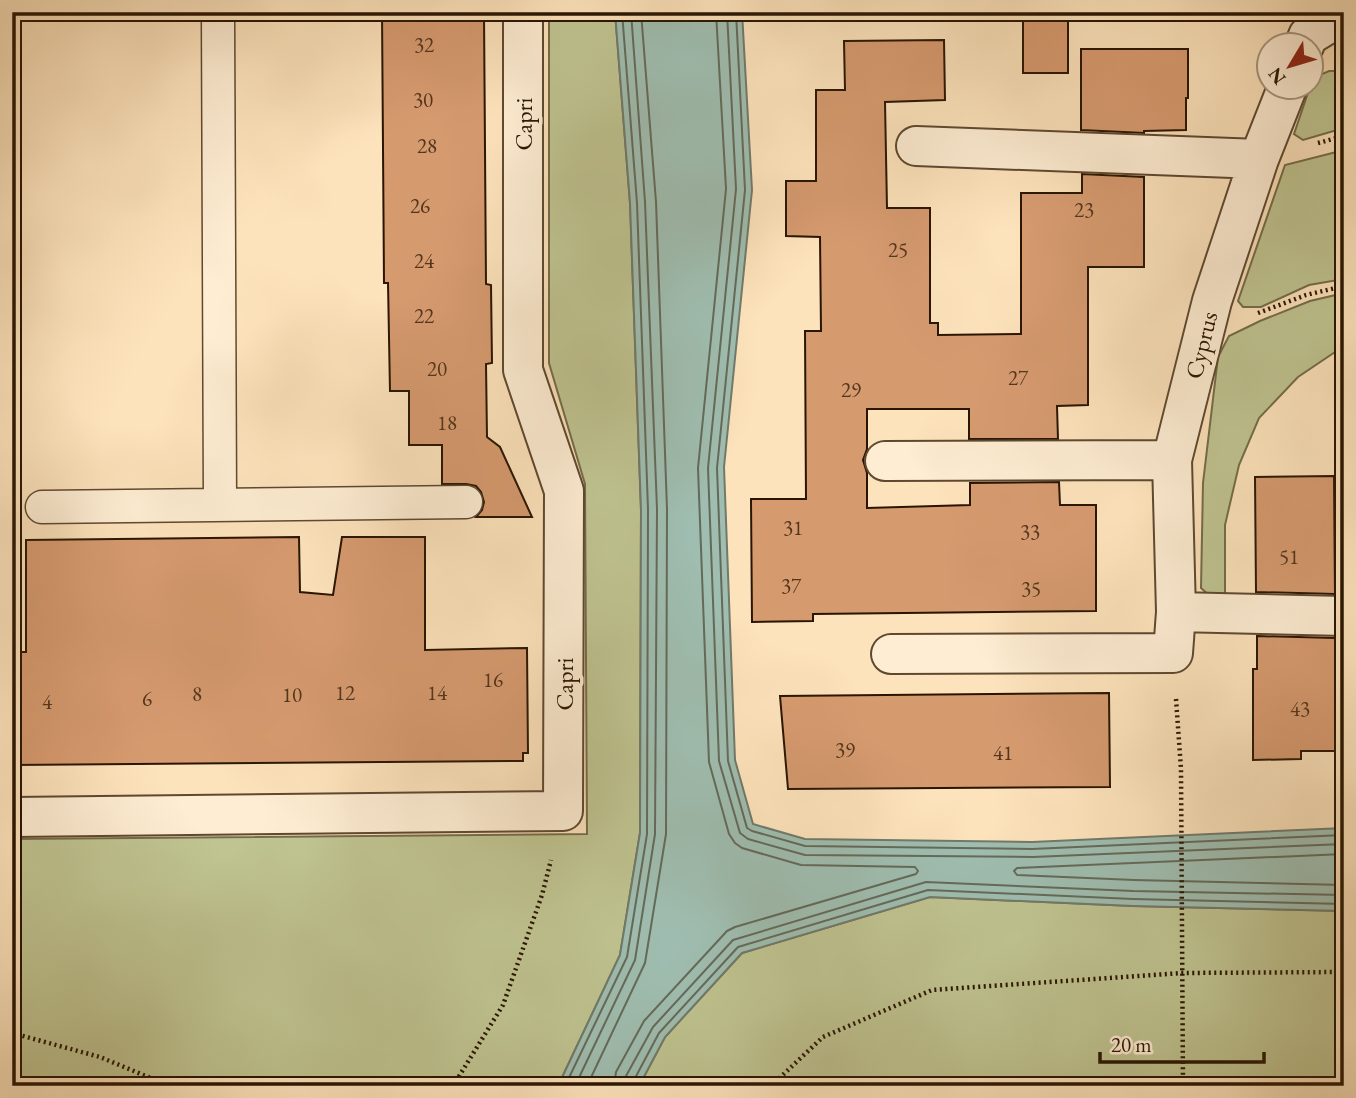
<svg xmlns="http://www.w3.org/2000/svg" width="1356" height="1098" viewBox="0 0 1356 1098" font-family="'EB Garamond',serif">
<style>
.green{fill:#bfc491;stroke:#746c4a;stroke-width:2}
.water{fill:#9fbeb1;stroke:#707a6b;stroke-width:2}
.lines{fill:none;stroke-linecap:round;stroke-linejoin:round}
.shore{stroke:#646a5a;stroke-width:2}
.building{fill:#d69a6f;stroke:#291502;stroke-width:2}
.service-casing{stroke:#5e4830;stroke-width:35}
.pedestrian-casing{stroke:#5e4830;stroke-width:42}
.minor-casing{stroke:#5e4830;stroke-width:42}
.path{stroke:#291502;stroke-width:4.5;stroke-dasharray:2 3.5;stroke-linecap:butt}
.service{stroke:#feedd3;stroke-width:32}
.pedestrian{stroke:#feedd3;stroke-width:38}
.minor{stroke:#feedd3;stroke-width:38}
.labels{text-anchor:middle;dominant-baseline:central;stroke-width:7;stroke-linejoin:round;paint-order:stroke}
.number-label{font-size:21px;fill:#54361d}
.street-label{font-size:24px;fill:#291502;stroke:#feedd3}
</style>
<rect width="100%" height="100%" fill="#fde3bc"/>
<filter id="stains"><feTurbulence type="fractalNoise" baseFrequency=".00286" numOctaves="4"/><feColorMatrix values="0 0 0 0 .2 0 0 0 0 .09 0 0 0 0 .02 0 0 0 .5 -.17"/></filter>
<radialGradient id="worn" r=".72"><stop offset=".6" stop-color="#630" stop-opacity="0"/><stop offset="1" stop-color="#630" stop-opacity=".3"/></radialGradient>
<!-- green -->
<path class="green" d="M 549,12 L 615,12 L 630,203 L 641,510 L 640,833 L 620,955 L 558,1086 L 12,1086 L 12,839 L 587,834 L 585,484 L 549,363 Z
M 1329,71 L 1344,71 L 1344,128 L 1303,140 L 1294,134 L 1313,78 Z
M 1344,150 L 1344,279 L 1309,285 L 1261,307 L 1243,307 L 1238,301 L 1285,165 Z
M 1344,293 L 1344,346 L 1298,377 L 1259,418 L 1239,465 L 1225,525 L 1225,596 L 1210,596 L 1201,588 L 1203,483 L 1218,357 L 1229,336 L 1260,321 L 1310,301 Z
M 930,897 L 1133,906 L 1344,911 L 1344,1086 L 639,1086 L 665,1037 L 742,953 Z"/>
<!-- water -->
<path class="water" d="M 615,12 L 742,12 L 752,190 L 724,467 L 735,760 L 753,824 L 805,839 L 1032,842 L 1344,828 L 1344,911 L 1133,906 L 930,897 L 742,953 L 665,1037 L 639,1086 L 558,1086 L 620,955 L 640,833 L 641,510 L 630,203 Z"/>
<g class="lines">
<!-- shore -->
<path class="shore" d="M 727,12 L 736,189 L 708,468 L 719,761 L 740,833 L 748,839 L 805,855 L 1033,857 L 1344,844
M 736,12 L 745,190 L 717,468 L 728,761 L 747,828 L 752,831 L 805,846 L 1032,849 L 1344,835
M 1344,854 L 1017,868 L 1014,871 L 1017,875 L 1134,880 L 1344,885
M 565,1086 L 627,957 L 647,834 L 648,509 L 637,203 L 622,12
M 575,1086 L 635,960 L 655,834 L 657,509 L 645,202 L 631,12
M 587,1086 L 645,963 L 666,834 L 667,509 L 656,202 L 641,12
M 614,1086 L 616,1072 L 644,1021 L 727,931 L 735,927 L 916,874 L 918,871 L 915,867 L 801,865 L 742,848 L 735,843 L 729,834 L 709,762 L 698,468 L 726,189 L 716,12
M 624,1086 L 626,1076 L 653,1027 L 733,940 L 926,882 L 1133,891 L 1344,895
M 633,1086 L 634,1080 L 659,1033 L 738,947 L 928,890 L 1133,899 L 1344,904"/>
</g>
<!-- building -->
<path class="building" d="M 382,12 L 479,12 L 479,15 L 484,14 L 486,284 L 491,285 L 492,363 L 486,364 L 487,437 L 500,447 L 532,517 L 476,517 L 482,510 L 484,502 L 481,492 L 476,486 L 466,484 L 442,484 L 442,445 L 409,445 L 409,391 L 390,391 L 388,283 L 384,283 Z
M 1068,19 L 1068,73 L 1023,73 L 1023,20 Z
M 944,40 L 945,100 L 885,102 L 887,208 L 930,208 L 930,323 L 938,323 L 938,335 L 1021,334 L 1021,193 L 1082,193 L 1082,174 L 1144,177 L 1144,267 L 1088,267 L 1088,405 L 1057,406 L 1058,439 L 969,439 L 969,409 L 867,409 L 867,449 L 863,460 L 867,473 L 867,508 L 970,505 L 970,483 L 1059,482 L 1060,505 L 1096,505 L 1096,611 L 813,614 L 813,621 L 752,622 L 751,499 L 806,499 L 805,331 L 821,331 L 820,237 L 786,236 L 786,181 L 816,181 L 816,90 L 845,90 L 844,41 Z
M 1081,49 L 1188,49 L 1188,98 L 1186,98 L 1186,130 L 1144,131 L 1144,133 L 1081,130 Z
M 1334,476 L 1335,594 L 1256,592 L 1255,477 Z
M 299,537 L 300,592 L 333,595 L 342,537 L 425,537 L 425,650 L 527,648 L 528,753 L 523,753 L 523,761 L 12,765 L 12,652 L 26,652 L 26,540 Z
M 1257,636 L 1335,638 L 1335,671 L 1344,671 L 1344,751 L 1301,751 L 1301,759 L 1253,760 L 1253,669 L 1257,669 Z
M 1109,693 L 1110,787 L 788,789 L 780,696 Z"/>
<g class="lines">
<defs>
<path id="service" d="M 218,12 L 220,505
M 42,507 L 466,502"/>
<path id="pedestrian" d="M 12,817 L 563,811 L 564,491 L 523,370 L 523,12"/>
<path id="minor" d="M 1304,46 L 1308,36 L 1344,14
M 916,146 L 1259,159
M 885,461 L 1172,460
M 1176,612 L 1344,616
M 891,654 L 1173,653 L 1176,612 L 1172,460 L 1212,301 L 1259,159 L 1287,88"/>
</defs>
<!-- service casing -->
<use href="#service" class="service-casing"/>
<!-- pedestrian casing -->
<use href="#pedestrian" class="pedestrian-casing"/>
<!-- minor casing -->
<use href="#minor" class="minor-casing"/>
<!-- path -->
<path class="path" d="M 1318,143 L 1344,136
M 1258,313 L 1306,295 L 1344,286
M 1176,699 L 1181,769 L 1183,1086
M 12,1033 L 100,1057 L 170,1086
M 453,1086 L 503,1005 L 542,895 L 551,860
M 771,1086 L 823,1037 L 932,990 L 1182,973 L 1344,972"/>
<!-- service -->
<use href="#service" class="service"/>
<!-- pedestrian -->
<use href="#pedestrian" class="pedestrian"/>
<!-- minor -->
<use href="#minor" class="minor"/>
</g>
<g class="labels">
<!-- number labels -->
<g class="number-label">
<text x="424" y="44">32</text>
<text x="423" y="99">30</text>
<text x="427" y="145">28</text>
<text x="420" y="205">26</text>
<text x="1084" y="209">23</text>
<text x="898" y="249">25</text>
<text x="424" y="260">24</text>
<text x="424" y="315">22</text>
<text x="437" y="368">20</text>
<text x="1018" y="377">27</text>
<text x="851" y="389">29</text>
<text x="447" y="422">18</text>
<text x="793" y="527">31</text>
<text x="1030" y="531">33</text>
<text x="1289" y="556">51</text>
<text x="791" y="585">37</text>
<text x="1031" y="588">35</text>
<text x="493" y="679">16</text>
<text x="345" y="692">12</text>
<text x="437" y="692">14</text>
<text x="197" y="693">8</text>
<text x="292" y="694">10</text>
<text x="147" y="698">6</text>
<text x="47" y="701">4</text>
<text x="1300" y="708">43</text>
<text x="845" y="749">39</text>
<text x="1003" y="752">41</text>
</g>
<!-- street labels -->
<g class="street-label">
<text transform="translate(523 124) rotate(-90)">Capri</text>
<text transform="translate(1201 345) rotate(-76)">Cyprus</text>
<text transform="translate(564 684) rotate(-90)">Capri</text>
</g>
</g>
<!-- margin -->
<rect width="1356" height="1098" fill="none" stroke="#fde3bc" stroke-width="42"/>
<rect x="14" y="14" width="1328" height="1070" fill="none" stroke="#291502" stroke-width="3.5"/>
<rect x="21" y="21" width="1314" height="1056" fill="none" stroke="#291502" stroke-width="2"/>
<!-- north arrow -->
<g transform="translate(1290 66) rotate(232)"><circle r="33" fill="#feedd3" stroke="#a9977f" stroke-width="2"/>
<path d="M0-5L12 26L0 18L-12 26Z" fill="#8f2418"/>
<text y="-10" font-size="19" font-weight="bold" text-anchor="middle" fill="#291502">N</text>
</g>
<!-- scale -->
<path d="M1100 1052v10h164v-10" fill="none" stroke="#291502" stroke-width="3.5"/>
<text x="1111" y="1052" font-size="21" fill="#291502" stroke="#feedd3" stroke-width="5" paint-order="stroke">20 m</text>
<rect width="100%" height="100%" filter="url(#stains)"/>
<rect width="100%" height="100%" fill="url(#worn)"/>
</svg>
